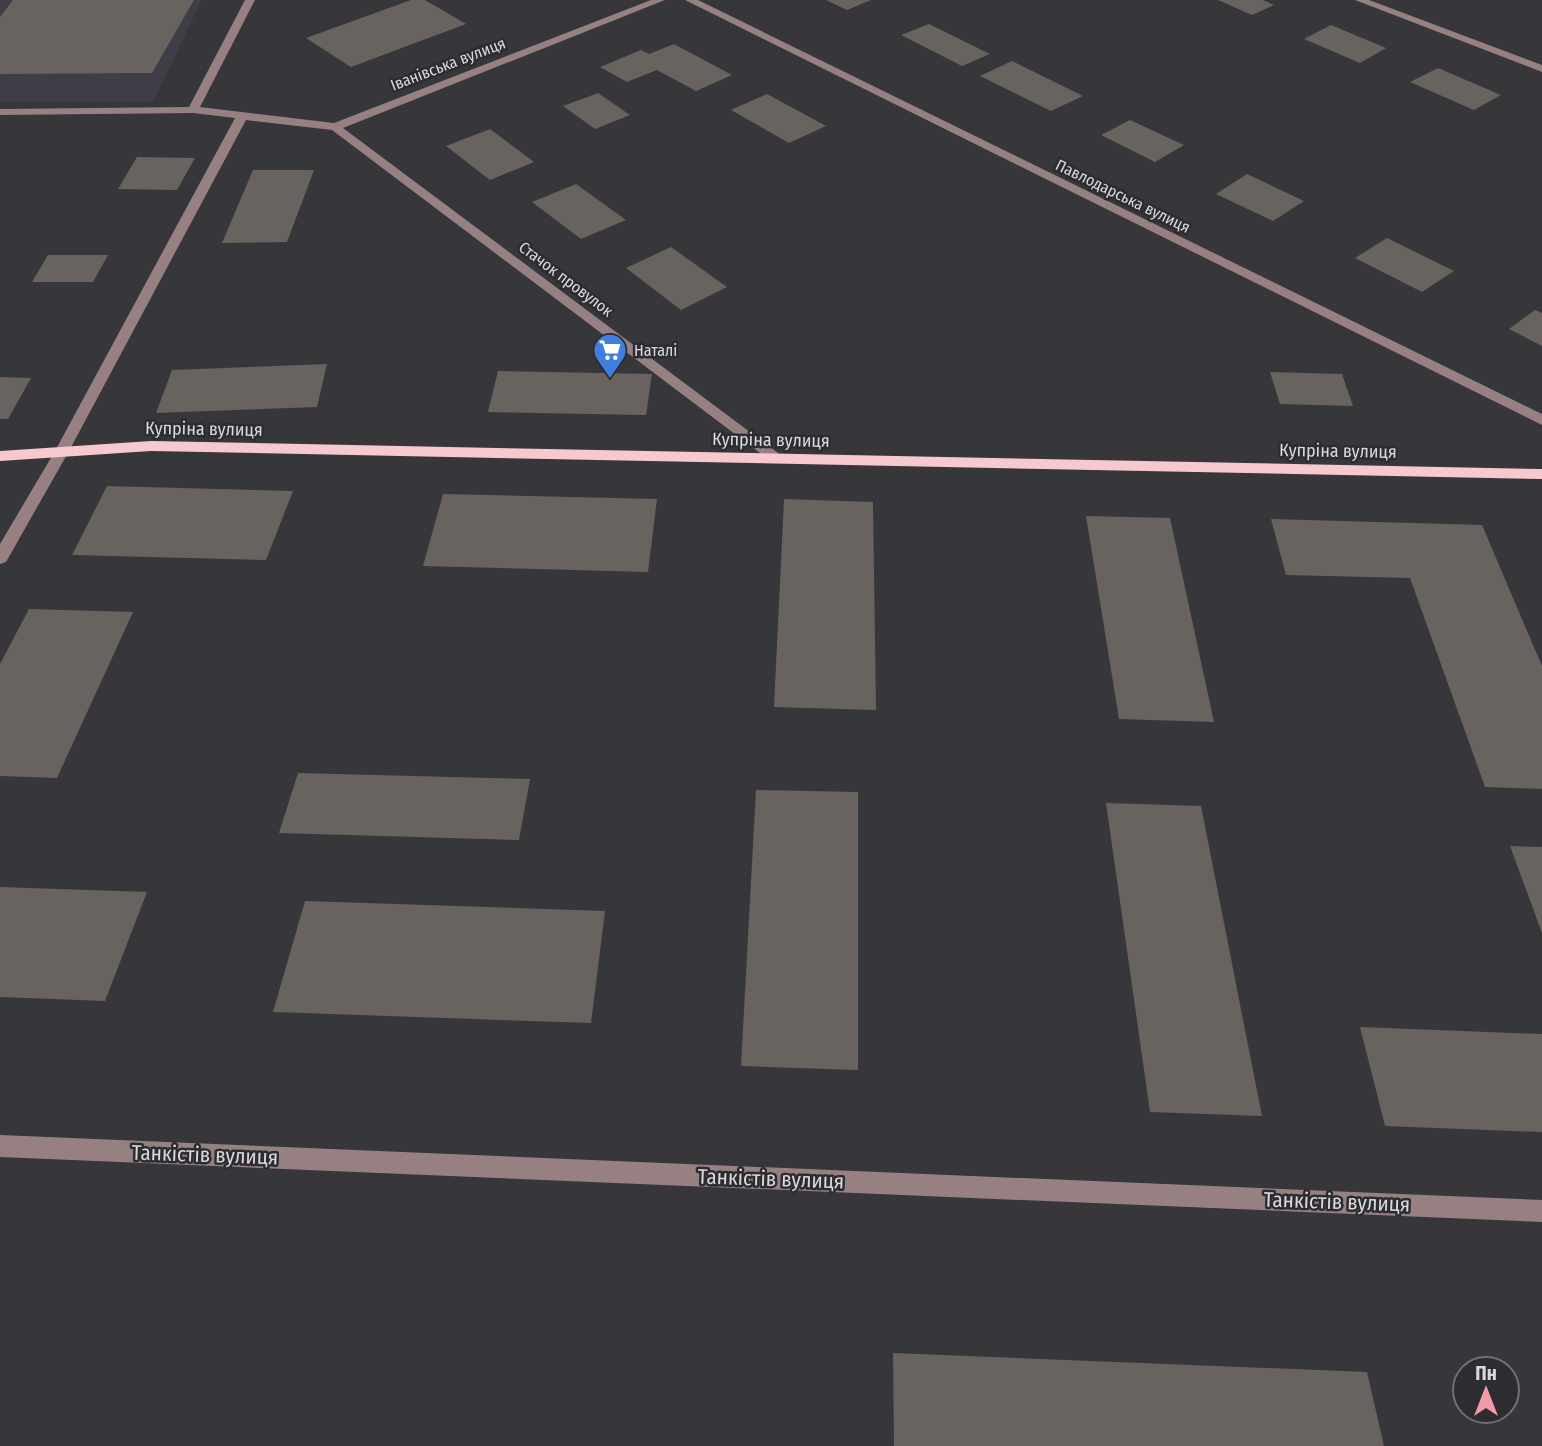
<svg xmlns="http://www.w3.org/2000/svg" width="1542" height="1446" viewBox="0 0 1542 1446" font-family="'Fira Sans Condensed',sans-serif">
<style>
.built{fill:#3e3d48}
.building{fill:#68635f}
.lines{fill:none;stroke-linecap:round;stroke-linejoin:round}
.minor{fill:#968082;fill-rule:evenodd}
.major{fill:#f5c9ce;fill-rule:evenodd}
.labels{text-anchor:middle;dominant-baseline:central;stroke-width:5;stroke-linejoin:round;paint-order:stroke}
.far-street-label{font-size:16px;fill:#d9d8dc;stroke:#2c2c31}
.far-poi-label{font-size:16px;fill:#d9d8dc;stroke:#2c2c31;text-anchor:start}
.street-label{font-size:18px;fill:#d9d8dc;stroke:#2c2c31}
.near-street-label{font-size:21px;fill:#d9d8dc;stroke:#2c2c31}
</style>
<rect width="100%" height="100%" fill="#36363b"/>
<!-- built -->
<path class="built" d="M 0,0 L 202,0 L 153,102 L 0,102 Z"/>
<!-- building -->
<path class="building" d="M 13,0 L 194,0 L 152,73 L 0,74 L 0,17 Z
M 411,0 L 425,0 L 466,24 L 351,67 L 306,38 Z
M 826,0 L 871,0 L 847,10 Z
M 1218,0 L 1263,0 L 1274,5 L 1252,15 Z
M 929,24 L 990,54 L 962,66 L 901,35 Z
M 1331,25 L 1386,48 L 1360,63 L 1304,39 Z
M 674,44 L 732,75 L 696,91 L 657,70 L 627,82 L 600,67 L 641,50 L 649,54 Z
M 1012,61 L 1083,96 L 1051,111 L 980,76 Z
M 1438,68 L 1501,95 L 1474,110 L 1410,82 Z
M 598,93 L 630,115 L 595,129 L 563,106 Z
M 767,94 L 826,126 L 789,143 L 731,110 Z
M 1130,120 L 1184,145 L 1155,162 L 1101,135 Z
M 490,129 L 534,162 L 490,180 L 446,146 Z
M 137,157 L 195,158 L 177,190 L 118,189 Z
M 253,170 L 314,170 L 287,242 L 222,243 Z
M 1247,174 L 1304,201 L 1273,221 L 1216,194 Z
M 576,184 L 626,220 L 581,239 L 532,202 Z
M 1387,238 L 1454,271 L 1422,292 L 1355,258 Z
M 671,247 L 727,287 L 681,310 L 626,268 Z
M 48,255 L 108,255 L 93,282 L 32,282 Z
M 1535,310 L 1542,313 L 1542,346 L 1509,329 Z
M 327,364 L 317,407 L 156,413 L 172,370 Z
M 498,371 L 652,374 L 646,415 L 488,412 Z
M 1270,372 L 1342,374 L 1353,406 L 1280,404 Z
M 0,377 L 31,378 L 8,419 L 0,419 Z
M 107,486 L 293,491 L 266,560 L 72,555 Z
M 443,494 L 657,499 L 648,572 L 423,566 Z
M 784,499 L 873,502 L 876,710 L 774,707 Z
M 1086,516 L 1170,518 L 1214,722 L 1119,719 Z
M 1271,519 L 1482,525 L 1542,666 L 1542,789 L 1485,787 L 1410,578 L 1286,575 Z
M 29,609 L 133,612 L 57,778 L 0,776 L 0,664 Z
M 298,773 L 530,779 L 519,840 L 279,833 Z
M 756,790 L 858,792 L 858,1070 L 741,1066 Z
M 1106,803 L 1201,806 L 1262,1116 L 1150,1112 Z
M 1510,846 L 1542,847 L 1542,933 Z
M 0,887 L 147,892 L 105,1001 L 0,997 Z
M 305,901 L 605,911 L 591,1023 L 273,1012 Z
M 1360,1027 L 1542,1034 L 1542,1132 L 1385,1126 Z
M 893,1353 L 1367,1372 L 1384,1446 L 894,1446 Z"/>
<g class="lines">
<!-- minor -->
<path class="minor" d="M 245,0 L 255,0 L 200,107 L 334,123 L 651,0 L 665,0 L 343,128 L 782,456 L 784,459 L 782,462 L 772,462 L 332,130 L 246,120 L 69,451 L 6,562 L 0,564 L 0,544 L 55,451 L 235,118 L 193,113 L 0,115 L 0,109 L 189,107 Z
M 685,0 L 698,0 L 1542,414 L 1542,425 Z
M 1355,0 L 1369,0 L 1542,65 L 1542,72 Z
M 0,1135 L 1542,1200 L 1542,1222 L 0,1157 Z"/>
<!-- major -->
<path class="major" d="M 151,441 L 1542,469 L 1542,479 L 151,451 L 0,461 L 0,451 Z"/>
</g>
<!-- icons -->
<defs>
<symbol id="supermarket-pin" viewBox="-11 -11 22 30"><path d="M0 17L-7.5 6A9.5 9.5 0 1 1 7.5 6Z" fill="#3f7fe0" stroke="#2c2c31"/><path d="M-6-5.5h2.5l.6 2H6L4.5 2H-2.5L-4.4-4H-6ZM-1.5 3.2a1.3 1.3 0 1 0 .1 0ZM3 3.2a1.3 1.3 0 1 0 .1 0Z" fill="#fff"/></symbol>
</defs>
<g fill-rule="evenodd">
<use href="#supermarket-pin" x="591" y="331" width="38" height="52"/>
</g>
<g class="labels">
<!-- far-street labels -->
<g class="far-street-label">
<text transform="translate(448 64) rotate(-21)">Іванівська вулиця</text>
<text transform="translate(1123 196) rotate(26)">Павлодарська вулиця</text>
<text transform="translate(566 279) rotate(37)">Стачок провулок</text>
</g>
<!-- far-poi labels -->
<g class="far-poi-label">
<text x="634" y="350">Наталі</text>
</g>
<!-- street labels -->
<g class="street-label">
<text transform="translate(204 429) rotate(1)">Купріна вулиця</text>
<text transform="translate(771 440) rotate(1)">Купріна вулиця</text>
<text transform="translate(1338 451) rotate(1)">Купріна вулиця</text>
</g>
<!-- near-street labels -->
<g class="near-street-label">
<text transform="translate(205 1155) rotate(2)">Танкістів вулиця</text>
<text transform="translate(771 1179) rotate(2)">Танкістів вулиця</text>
<text transform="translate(1337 1202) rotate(2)">Танкістів вулиця</text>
</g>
</g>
<!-- north arrow -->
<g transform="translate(1486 1390)"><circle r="33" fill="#2c2c31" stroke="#717175" stroke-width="2"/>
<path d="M0-5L12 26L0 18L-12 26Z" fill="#f39aa9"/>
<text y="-10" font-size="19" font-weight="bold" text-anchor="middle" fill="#d9d8dc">Пн</text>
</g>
</svg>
